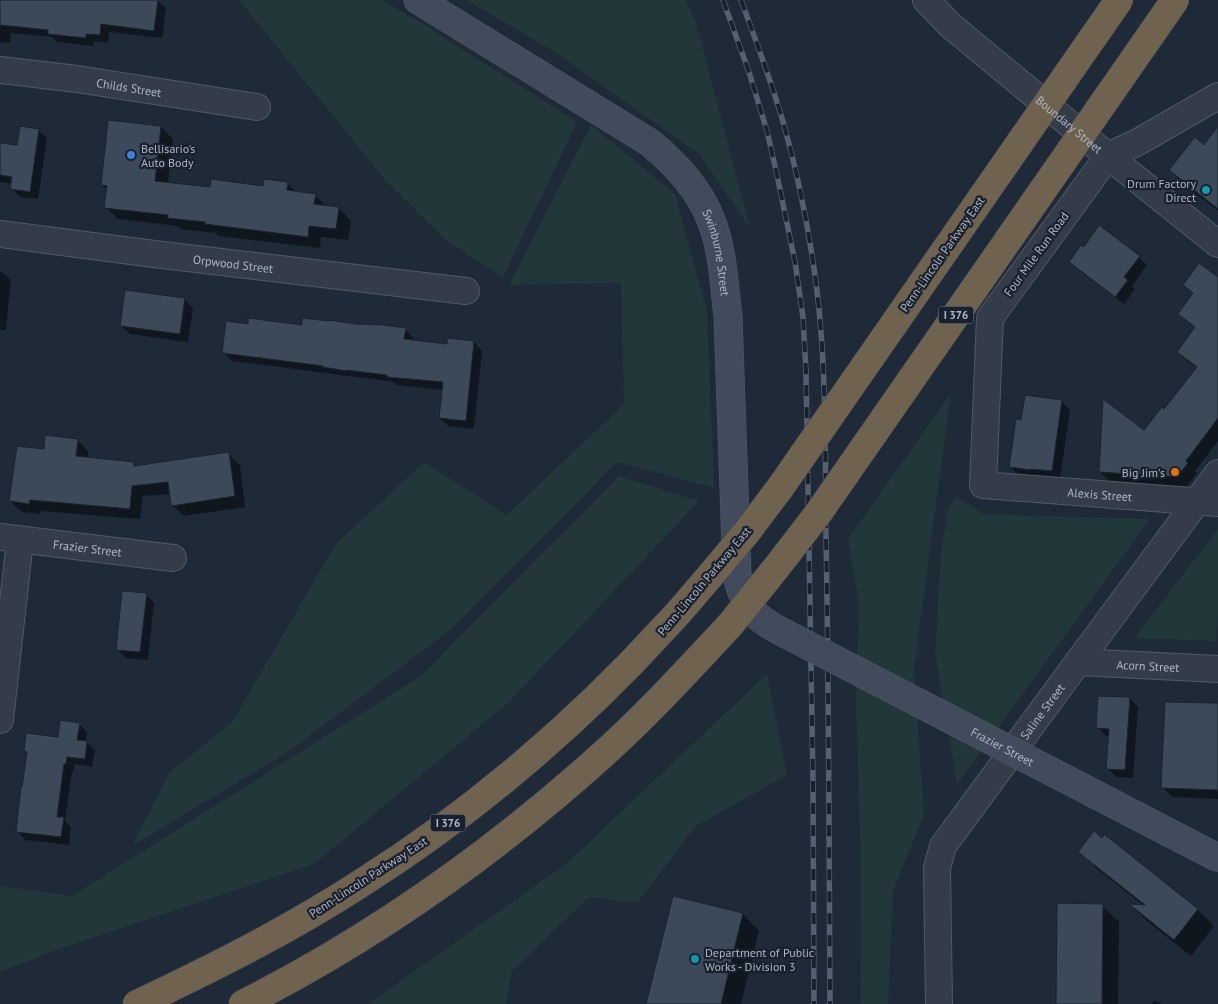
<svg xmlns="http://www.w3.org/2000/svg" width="1218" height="1004" viewBox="0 0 1218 1004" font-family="'PT Sans',sans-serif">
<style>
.green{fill:#213739}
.shadow{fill:#0007}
.building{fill:#3b4958;stroke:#1a232f}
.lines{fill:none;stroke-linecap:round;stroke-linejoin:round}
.street-casing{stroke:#505a66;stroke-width:28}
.secondary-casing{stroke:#505a66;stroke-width:29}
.highway-casing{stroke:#3d4753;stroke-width:29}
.street{stroke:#333c48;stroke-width:26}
.secondary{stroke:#414b5c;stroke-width:28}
.highway{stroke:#6f624f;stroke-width:28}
.rail-casing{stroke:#546070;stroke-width:5.5}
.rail{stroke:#18212d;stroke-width:4;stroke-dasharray:11;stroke-linecap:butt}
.secondary-bridge-casing{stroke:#505a66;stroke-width:29;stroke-linecap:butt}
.highway-bridge-casing{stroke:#3d4753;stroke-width:29;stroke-linecap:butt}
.secondary-bridge{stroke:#414b5c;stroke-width:28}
.highway-bridge{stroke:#6f624f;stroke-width:28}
.shop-dot{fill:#3f7fe0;stroke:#18212d;stroke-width:2}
.culture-dot{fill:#0f9aa8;stroke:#18212d;stroke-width:2}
.food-dot{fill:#e8710a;stroke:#18212d;stroke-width:2}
.labels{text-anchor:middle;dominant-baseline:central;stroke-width:4.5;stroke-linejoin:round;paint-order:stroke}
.shield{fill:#18212d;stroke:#808a97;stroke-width:1}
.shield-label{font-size:11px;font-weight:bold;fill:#adb7c5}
.street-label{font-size:12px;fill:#adb7c5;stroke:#18212d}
.poi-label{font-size:12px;fill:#adb7c5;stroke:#18212d;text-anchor:start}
</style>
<rect width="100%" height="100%" fill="#1f2a38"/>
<!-- green -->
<path class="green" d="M 239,0 L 381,0 L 413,18 L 577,122 L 503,277 L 448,242 L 386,181 Z
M 467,0 L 686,0 L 696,22 L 750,228 L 699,154 L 558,54 Z
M 591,125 L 675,194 L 707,311 L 714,488 L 617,462 L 452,629 L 286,753 L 132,846 L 169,773 L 232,722 L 336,544 L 424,462 L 507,515 L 624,404 L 621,283 L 509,285 Z
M 951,393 L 914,669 L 924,815 L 893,891 L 888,1004 L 861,1004 L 860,834 L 856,706 L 859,603 L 848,539 Z
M 619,476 L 699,501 L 508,703 L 314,864 L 56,950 L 0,972 L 0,886 L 72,896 L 421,676 Z
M 956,496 L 983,514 L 1150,519 L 957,784 L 935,653 L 941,553 L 948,509 Z
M 1218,529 L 1218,609 L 1216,641 L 1134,638 Z
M 767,674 L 787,775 L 696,826 L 637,903 L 589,897 L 512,971 L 506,1004 L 368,1004 L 566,864 Z"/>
<!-- shadow -->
<path class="shadow" d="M 0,0 L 157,0 L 166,8 L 162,38 L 109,32 L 108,43 L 94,41 L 94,46 L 57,42 L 52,37 L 11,33 L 10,43 L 0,42 Z
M 161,127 L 173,139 L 168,184 L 211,189 L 265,187 L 287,183 L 296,192 L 315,195 L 327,207 L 339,208 L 351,221 L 348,240 L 321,237 L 320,248 L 218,236 L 216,233 L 181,229 L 178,226 L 118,219 L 106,207 L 108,190 L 102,185 Z
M 38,130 L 47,138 L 38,199 L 20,197 L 12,188 L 12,184 L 0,182 L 0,144 L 18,146 Z
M 1218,130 L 1218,211 L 1185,185 L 1170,170 L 1205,146 Z
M 1139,257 L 1147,265 L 1132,286 L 1135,289 L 1124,304 L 1079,270 L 1070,262 Z
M 0,272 L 3,273 L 11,280 L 6,330 L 0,330 Z
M 1218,278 L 1218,441 L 1195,471 L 1197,473 L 1187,486 L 1110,482 L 1100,472 L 1145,432 L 1164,411 L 1197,368 L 1188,362 L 1179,352 L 1196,328 L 1179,314 L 1194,294 L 1184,285 Z
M 184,299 L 193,308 L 188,342 L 130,334 L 121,326 Z
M 249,325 L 405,329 L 413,338 L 413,341 L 448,345 L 474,342 L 482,351 L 474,429 L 448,426 L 440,418 L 443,390 L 397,385 L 394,382 L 232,361 L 224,353 Z
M 1061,401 L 1070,410 L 1060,479 L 1018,475 L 1010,466 L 1022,421 Z
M 77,440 L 88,451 L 88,458 L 134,463 L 137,466 L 228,454 L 240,465 L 245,507 L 184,516 L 172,505 L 171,494 L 143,496 L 140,519 L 41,511 L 40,514 L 22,512 L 10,501 L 45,451 Z
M 146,594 L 154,603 L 148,660 L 126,658 L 117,649 Z
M 1129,698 L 1138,707 L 1133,778 L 1116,777 L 1108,768 L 1110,736 L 1106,736 L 1097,727 Z
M 1218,705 L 1218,799 L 1173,797 L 1162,787 Z
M 79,724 L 87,732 L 86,742 L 95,750 L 92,767 L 74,764 L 74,772 L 72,771 L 65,821 L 71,827 L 69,845 L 25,840 L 17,831 L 28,754 L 25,751 L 59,739 Z
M 1105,836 L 1198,910 L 1214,926 L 1191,956 L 1147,921 L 1132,906 L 1144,906 L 1096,868 L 1080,851 L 1102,839 Z
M 674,897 L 743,914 L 759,931 L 741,1004 L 647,1004 Z
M 1102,905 L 1119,922 L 1118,1004 L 1057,1004 Z
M 1154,1000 L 1162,1004 L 1152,1004 Z"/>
<!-- building -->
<path class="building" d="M 0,0 L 158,0 L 154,31 L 101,24 L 100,35 L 86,34 L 86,38 L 48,34 L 48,30 L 0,25 Z
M 108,120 L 161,126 L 155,181 L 210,187 L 211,179 L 263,186 L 264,179 L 288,182 L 287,190 L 316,194 L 314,204 L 339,207 L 336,229 L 309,226 L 308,237 L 205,224 L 205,222 L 167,218 L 168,215 L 104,208 L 107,186 L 101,185 Z
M 20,126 L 39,129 L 30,192 L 10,189 L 12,177 L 0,175 L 0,143 L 17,145 Z
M 1218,126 L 1218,209 L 1169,170 L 1195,137 L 1204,145 Z
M 1099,225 L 1140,256 L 1124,277 L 1128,280 L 1115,297 L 1069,262 L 1081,245 L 1084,247 Z
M 1199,263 L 1218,277 L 1218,418 L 1186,461 L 1188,463 L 1177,477 L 1099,472 L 1103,399 L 1144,430 L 1162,407 L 1164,409 L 1197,367 L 1177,352 L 1195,327 L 1178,314 L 1193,293 L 1183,285 Z
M 125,290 L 185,298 L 180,334 L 120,326 Z
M 248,318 L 302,325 L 302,318 L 329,321 L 329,320 L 356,324 L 383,325 L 406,328 L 404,339 L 447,344 L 447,338 L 474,341 L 466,421 L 439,418 L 443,382 L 387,377 L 387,375 L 346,370 L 346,371 L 323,367 L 323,366 L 222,353 L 226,321 L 248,324 Z
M 1025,395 L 1062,400 L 1052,471 L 1031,469 L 1031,470 L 1009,467 L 1016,419 L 1021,420 Z
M 45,435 L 78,439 L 76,456 L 134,462 L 134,466 L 229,452 L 235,496 L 171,506 L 168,482 L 132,486 L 130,509 L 30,500 L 29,504 L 9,501 L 17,446 L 44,449 Z
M 122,591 L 147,593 L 140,652 L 116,650 Z
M 1098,696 L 1130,697 L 1125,770 L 1106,769 L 1109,729 L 1096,728 Z
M 1165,702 L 1218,703 L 1218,790 L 1161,788 Z
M 60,720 L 80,723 L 77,740 L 87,741 L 85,759 L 67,757 L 66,764 L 64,764 L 57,817 L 64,817 L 61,837 L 16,832 L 21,786 L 22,787 L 27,752 L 24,751 L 26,733 L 58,737 Z
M 1094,831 L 1102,838 L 1104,834 L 1198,909 L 1174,940 L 1129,904 L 1145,905 L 1078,852 Z
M 673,896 L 743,913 L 721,1004 L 646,1004 Z
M 1057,903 L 1103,904 L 1102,1004 L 1056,1004 Z"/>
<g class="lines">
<defs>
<g id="street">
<path id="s1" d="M 926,0 L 950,25 L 1108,156 L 1218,244"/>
<path id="s2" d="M 0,70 L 77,79 L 257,107"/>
<path id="s3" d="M 1218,96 L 1138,142 L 1108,156 L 990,318 L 983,485 L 1218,503"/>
<path id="s4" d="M 0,234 L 154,254 L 466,291"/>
<path id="s5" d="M 0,537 L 173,558"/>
<path id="s6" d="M 1078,662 L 1218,669"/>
<path d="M 0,720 L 20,540"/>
<path id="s7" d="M 939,1004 L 937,868 L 943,846 L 1078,662 L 1218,473"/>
</g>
<g id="secondary">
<path id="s8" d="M 418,0 L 649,142 C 675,163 699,189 711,220 C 723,250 724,284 728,316 L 737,575 C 744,609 756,619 786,634"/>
</g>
<path id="highway" d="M 137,1004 C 215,967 291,929 363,882 C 472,813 578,723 665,627 C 681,611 695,593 710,576
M 243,1004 C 373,938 492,854 600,757 C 646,716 688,670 730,625"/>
</defs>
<!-- street casing -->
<use href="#street" class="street-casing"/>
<!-- secondary casing -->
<use href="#secondary" class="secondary-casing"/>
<!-- highway casing -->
<use href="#highway" class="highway-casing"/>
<!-- street -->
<use href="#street" class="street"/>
<!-- secondary -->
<use href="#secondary" class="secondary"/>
<!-- highway -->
<use href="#highway" class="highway"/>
<defs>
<path id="rail" d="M 723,0 L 749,72 L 767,131 L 777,175 L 795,262 L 803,317 L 806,371 L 813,781 L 814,1004
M 741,0 C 756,41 772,83 784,125 C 796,168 805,211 812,255 C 827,347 825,441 826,535 C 829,691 829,848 830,1004"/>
</defs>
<!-- rail casing -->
<use href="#rail" class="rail-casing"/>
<!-- rail -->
<use href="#rail" class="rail"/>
<defs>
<g id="secondary-bridge">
<path id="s9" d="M 786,634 L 1218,858"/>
</g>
<path id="highway-bridge" d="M 710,576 L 746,533 L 780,488 L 1119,0
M 730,625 L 776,568 L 817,515 L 1175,0"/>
</defs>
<!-- secondary-bridge casing -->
<use href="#secondary-bridge" class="secondary-bridge-casing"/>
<!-- highway-bridge casing -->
<use href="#highway-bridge" class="highway-bridge-casing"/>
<!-- secondary-bridge -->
<use href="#secondary-bridge" class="secondary-bridge"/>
<!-- highway-bridge -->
<use href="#highway-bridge" class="highway-bridge"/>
</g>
<!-- markers -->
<circle class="shop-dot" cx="131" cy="155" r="5"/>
<g class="culture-dot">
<circle cx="1206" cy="190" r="5"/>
<circle cx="695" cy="959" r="5"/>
</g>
<circle class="food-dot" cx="1175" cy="472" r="5"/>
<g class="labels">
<!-- shield labels -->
<g class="shield">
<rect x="938.5" y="306.5" width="35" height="17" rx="4"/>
<rect x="430.5" y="814.5" width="35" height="17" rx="4"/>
</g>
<g class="shield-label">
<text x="956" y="315">I 376</text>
<text x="448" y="823">I 376</text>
</g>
<!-- street labels -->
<g class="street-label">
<text stroke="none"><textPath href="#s2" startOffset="130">Childs Street</textPath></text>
<text stroke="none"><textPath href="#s1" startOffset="190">Boundary Street</textPath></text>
<text stroke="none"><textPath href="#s8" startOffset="405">Swinburne Street</textPath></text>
<text transform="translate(942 254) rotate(-55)">Penn-Lincoln Parkway East</text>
<text transform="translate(1036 254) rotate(-54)">Four Mile Run Road</text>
<text stroke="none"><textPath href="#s4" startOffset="235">Orpwood Street</textPath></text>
<text stroke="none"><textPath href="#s3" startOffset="610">Alexis Street</textPath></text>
<text stroke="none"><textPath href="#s5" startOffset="88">Frazier Street</textPath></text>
<text transform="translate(704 581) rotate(-50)">Penn-Lincoln Parkway East</text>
<text stroke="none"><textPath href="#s6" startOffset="70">Acorn Street</textPath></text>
<text stroke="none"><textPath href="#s7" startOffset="326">Saline Street</textPath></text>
<text stroke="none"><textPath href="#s9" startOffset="244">Frazier Street</textPath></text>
<text transform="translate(368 877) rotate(-33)">Penn-Lincoln Parkway East</text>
</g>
<!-- poi labels -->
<g class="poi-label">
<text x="141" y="148">Bellisario's<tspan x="141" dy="14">Auto Body</tspan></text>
<text x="1196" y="183" text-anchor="end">Drum Factory<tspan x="1196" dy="14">Direct</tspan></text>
<text x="1165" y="472" text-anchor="end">Big Jim's</text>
<text x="705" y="952">Department of Public<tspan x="705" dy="14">Works - Division 3</tspan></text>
</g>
</g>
</svg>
